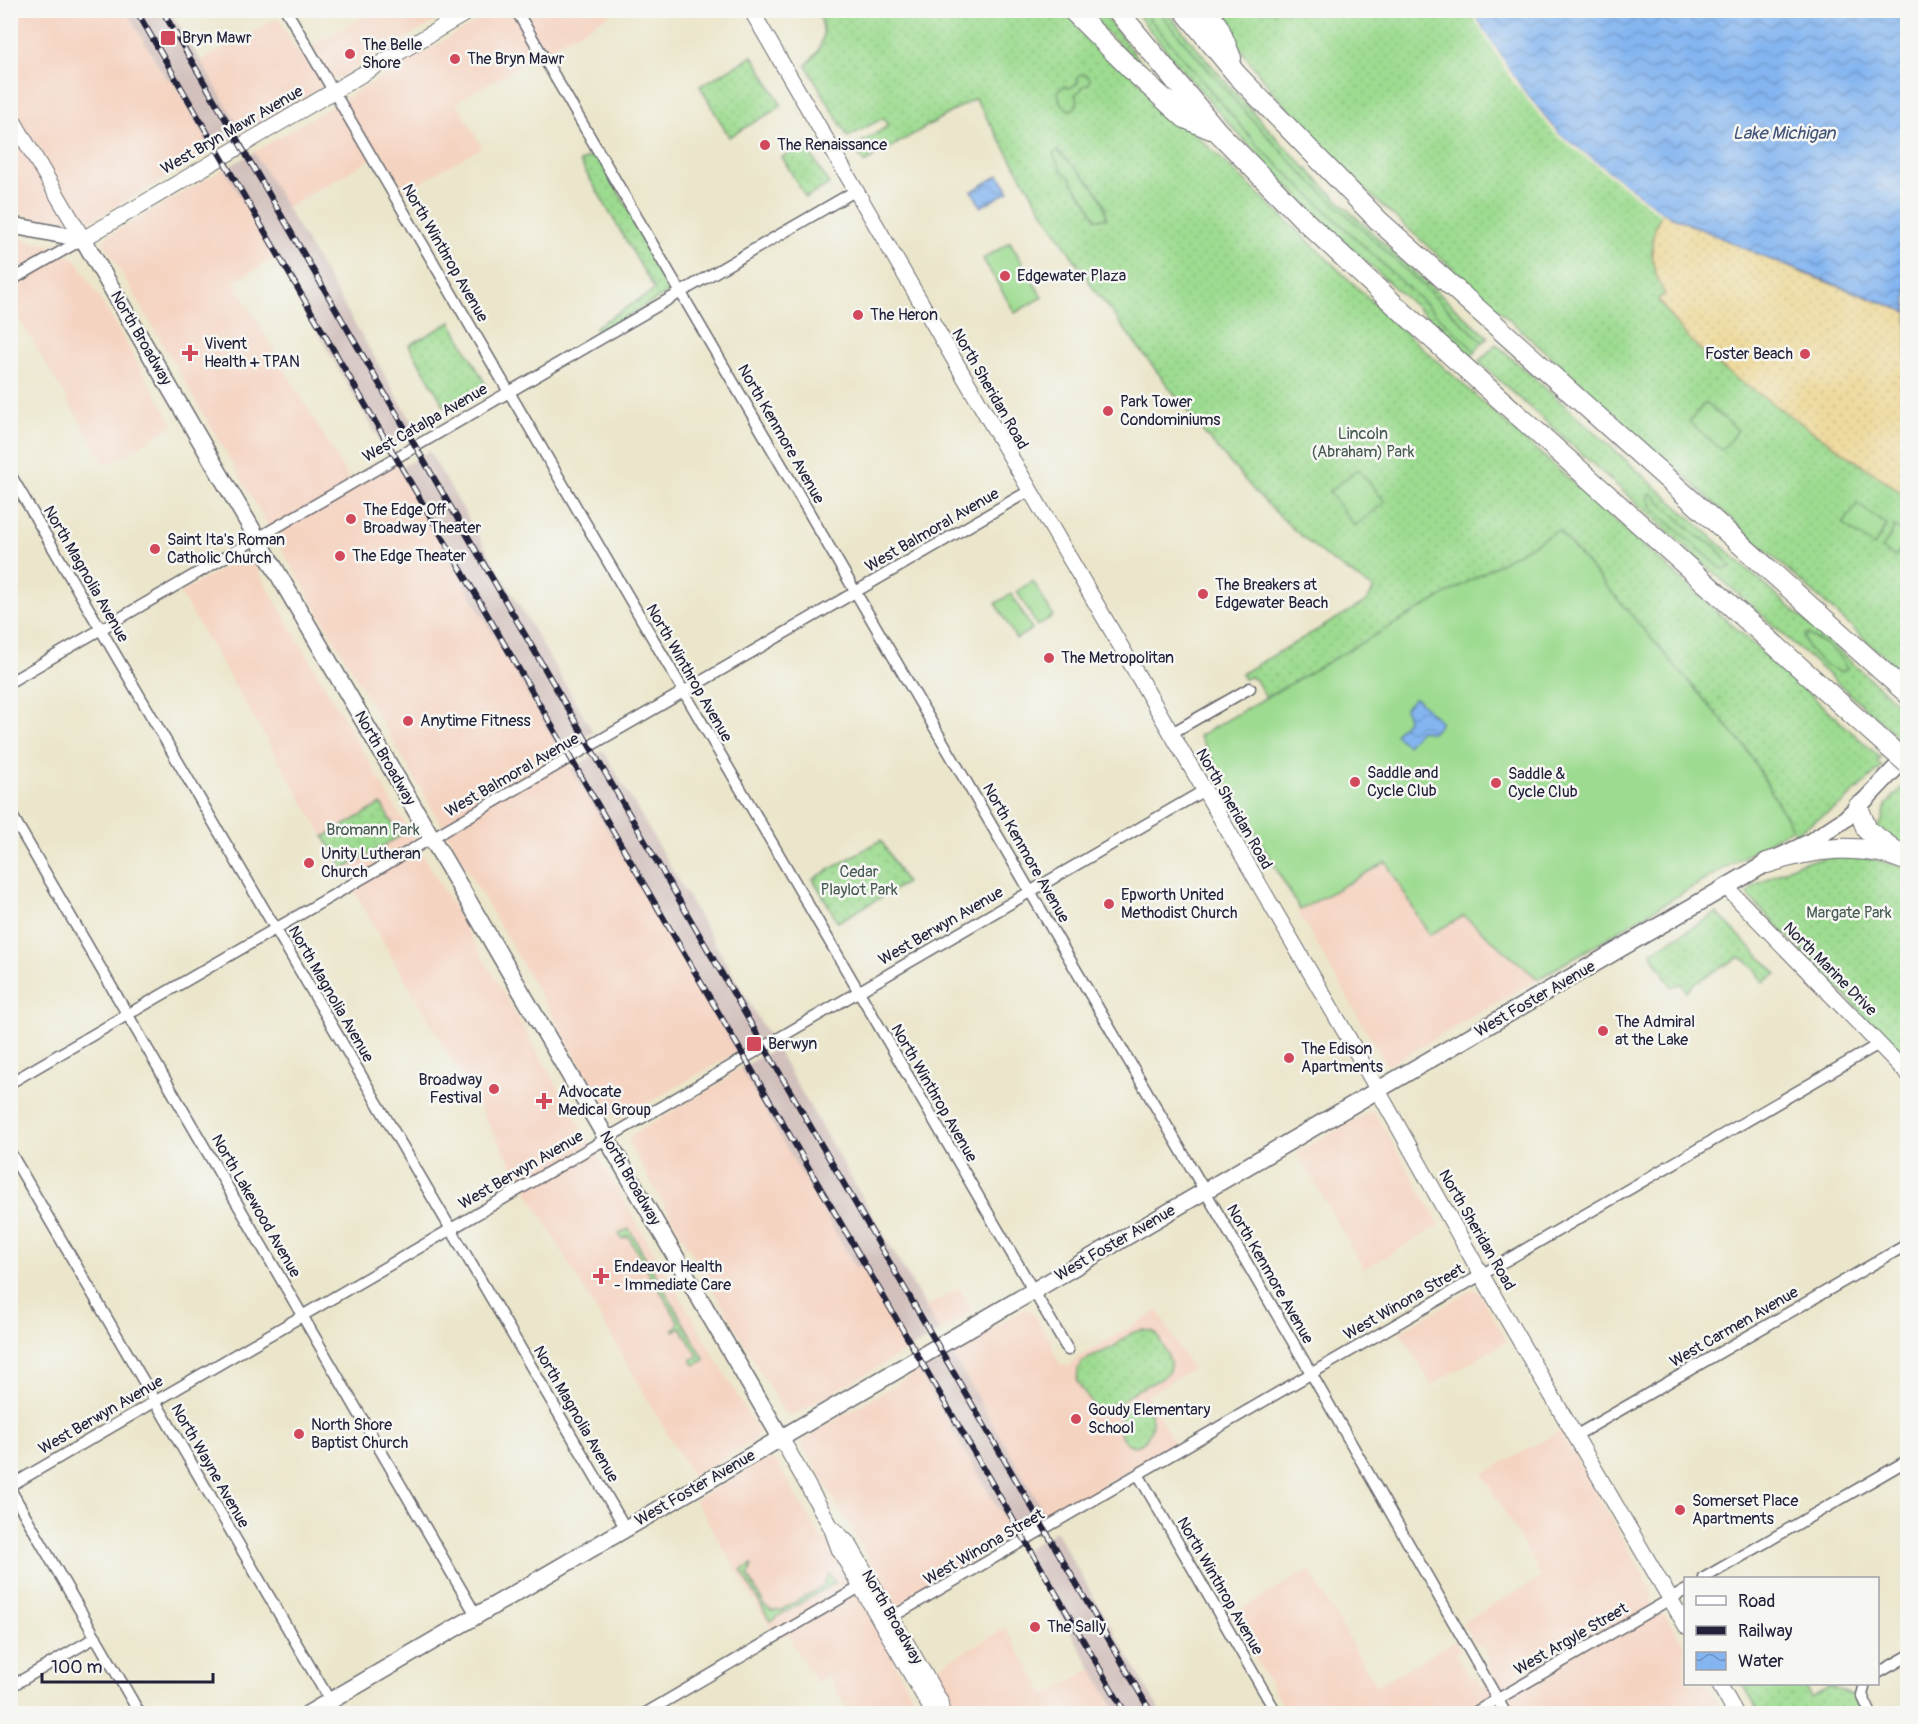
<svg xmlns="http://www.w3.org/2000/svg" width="1918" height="1724" viewBox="0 0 1918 1724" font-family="Pangolin,sans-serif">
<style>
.built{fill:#f5d3c1}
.industrial{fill:#d1c0bc}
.grass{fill:url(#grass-dots);stroke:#607e66;stroke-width:1.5}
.sand{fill:url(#sand-dots);stroke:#887e6c;stroke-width:1.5}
.garden{fill:#9ddb90;stroke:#607e66;stroke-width:1.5}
.water{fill:url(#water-waves);stroke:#536c96;stroke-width:1.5}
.pier{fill:#ebe6cb}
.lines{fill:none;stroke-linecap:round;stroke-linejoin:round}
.street-casing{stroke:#68676d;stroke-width:13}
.secondary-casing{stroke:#68676d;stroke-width:17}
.primary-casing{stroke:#68676d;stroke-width:19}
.highway-casing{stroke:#68676d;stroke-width:22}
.street{stroke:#fff;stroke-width:10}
.secondary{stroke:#fff;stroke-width:15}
.primary{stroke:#fff;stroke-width:16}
.highway{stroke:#fff;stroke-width:20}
.rail-casing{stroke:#22223b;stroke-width:6}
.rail{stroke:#f6f6f2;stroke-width:4;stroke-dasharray:11;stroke-linecap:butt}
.highway-bridge-casing{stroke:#68676d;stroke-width:22;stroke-linecap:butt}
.highway-bridge{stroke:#fff;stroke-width:20}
.poi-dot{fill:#d1495b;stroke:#f6f6f2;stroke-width:2}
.labels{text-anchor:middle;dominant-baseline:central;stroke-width:5;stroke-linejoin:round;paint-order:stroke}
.poi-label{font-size:16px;fill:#22223b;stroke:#f6f6f2;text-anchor:start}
.street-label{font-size:16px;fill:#22223b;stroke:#f6f6f2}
.park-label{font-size:16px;fill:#475a54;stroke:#f6f6f2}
.water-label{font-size:18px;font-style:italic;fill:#44557a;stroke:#f6f6f2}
</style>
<defs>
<pattern id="grass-dots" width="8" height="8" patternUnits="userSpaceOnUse" patternTransform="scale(1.5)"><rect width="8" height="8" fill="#9ddb90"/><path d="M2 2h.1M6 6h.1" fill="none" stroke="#87bc7d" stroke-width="1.8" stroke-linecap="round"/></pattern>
<pattern id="sand-dots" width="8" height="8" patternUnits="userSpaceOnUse" patternTransform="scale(1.5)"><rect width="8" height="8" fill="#eeda9e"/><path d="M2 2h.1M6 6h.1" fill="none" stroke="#ccbb89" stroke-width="1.8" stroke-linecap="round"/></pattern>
<pattern id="water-waves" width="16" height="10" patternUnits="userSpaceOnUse" patternTransform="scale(1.5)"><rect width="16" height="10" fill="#84b5f0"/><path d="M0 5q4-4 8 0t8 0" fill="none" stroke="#6c93c4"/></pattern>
</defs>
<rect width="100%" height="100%" fill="#f6f6f2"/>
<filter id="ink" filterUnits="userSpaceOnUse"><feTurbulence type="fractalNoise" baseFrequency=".0167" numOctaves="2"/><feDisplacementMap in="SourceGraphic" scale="12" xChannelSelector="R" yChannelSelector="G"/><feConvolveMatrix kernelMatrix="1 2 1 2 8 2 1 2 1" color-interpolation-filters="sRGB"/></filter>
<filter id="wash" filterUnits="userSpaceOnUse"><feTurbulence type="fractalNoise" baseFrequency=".008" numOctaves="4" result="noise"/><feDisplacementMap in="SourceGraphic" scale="24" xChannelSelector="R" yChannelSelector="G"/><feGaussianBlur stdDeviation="1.35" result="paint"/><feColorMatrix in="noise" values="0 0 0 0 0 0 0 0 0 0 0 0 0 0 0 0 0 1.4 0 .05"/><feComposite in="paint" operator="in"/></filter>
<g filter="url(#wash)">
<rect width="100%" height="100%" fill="#ebe6cb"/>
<!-- built -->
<path class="built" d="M 10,11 L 126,11 L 166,80 L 170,78 L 213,151 L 95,219 L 38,218 L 11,213 Z
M 373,11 L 453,11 L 243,133 L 200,61 L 278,18 L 298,54 Z
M 494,11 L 616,11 L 456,102 L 482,147 L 405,191 L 382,153 L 286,208 L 254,152 Z
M 224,169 L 275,257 L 234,282 L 353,486 L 395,462 L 738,1055 L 735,1058 L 730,1056 L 622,1118 L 618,1119 L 609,1112 L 569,1045 L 105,244 L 105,239 L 108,236 Z
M 10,237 L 49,245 L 77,260 L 174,425 L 106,466 L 11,304 Z
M 245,556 L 251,559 L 758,1431 L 756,1439 L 692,1476 L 351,886 L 353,885 L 344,869 L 399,836 L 380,804 L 324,837 L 180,593 Z
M 1386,862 L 1464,915 L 1538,979 L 1387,1066 L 1298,912 Z
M 740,1068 L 856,1267 L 861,1265 L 910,1349 L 794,1415 L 788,1415 L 784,1412 L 628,1142 L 632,1135 L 729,1078 L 729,1074 Z
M 1373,1110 L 1440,1225 L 1364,1269 L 1297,1152 Z
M 959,1288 L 973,1311 L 940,1332 L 926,1307 Z
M 1474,1289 L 1479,1293 L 1507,1341 L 1431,1385 L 1400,1331 Z
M 1025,1309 L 1031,1311 L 1052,1343 L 1053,1351 L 1059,1362 L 1061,1365 L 1067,1366 L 1071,1365 L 1078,1357 L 1158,1311 L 1192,1369 L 1147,1395 L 1174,1443 L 1059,1511 L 1046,1515 L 951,1352 Z
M 918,1371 L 1013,1534 L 998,1546 L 896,1606 L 802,1444 L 807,1437 Z
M 1560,1431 L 1651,1588 L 1653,1595 L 1650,1600 L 1654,1608 L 1658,1614 L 1666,1615 L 1685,1647 L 1686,1684 L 1707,1684 L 1724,1713 L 1621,1714 L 1618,1709 L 1609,1714 L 1515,1714 L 1512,1709 L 1503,1714 L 1286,1713 L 1231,1615 L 1309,1570 L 1376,1686 L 1455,1641 L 1461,1652 L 1454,1651 L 1469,1677 L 1476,1678 L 1482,1687 L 1495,1679 L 1487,1666 L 1490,1659 L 1482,1645 L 1479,1645 L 1477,1648 L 1462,1623 L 1542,1577 L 1483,1474 Z
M 767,1458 L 776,1461 L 821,1538 L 830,1543 L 896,1659 L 894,1663 L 922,1713 L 850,1713 L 828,1675 L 816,1682 L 786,1633 L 777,1639 L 695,1500 Z
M 1005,1628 L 1046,1696 L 1092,1669 L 1118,1713 L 959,1713 L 933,1670 Z"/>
<!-- industrial -->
<path class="industrial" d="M 126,11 L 171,11 L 243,133 L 213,151 L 171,78 L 167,80 Z
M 254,152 L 418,432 L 386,451 L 224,169 Z
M 429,451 L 593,732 L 560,751 L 398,469 Z
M 603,750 L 769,1037 L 738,1055 L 668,932 L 571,769 Z
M 776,1048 L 940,1332 L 910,1349 L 861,1265 L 856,1268 L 740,1068 Z
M 951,1352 L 1046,1515 L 1013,1534 L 918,1371 Z
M 1056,1531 L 1059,1537 L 1161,1713 L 1118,1713 L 1023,1551 Z"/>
<!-- grass -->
<path class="grass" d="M 817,11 L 1065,11 L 1401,329 L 1881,758 L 1877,762 L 1882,767 L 1842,804 L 1795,833 L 1746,748 L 1715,712 L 1413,614 L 1266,698 L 1256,680 L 1249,677 L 1244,679 L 1241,674 L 1367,601 L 1374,589 L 1328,558 L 1293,529 L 1256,493 L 1204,433 L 1093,288 L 1040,207 L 975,98 L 864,163 L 854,147 L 888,126 L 883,118 L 848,137 L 806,65 C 822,51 829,31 817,11 Z
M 1084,11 L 1101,11 L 1144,66 L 1143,67 Z
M 1135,11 L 1166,11 C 1220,78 1278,142 1340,202 C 1388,249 1438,293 1488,337 L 1471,356 C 1423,313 1375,271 1329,227 C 1259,160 1194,87 1135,11 Z
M 1216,11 L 1472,11 L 1517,82 L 1564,139 L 1662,212 L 1682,222 L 1907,312 L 1907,677 L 1363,188 C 1307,132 1256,79 1216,11 Z
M 753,56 L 782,106 L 729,137 L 700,86 Z
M 805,144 L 829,184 L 806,198 L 782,157 Z
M 596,153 L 675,289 L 598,333 L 595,327 L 655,290 L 580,162 Z
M 451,322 L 486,385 L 445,407 L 409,345 Z
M 1496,344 L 1907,712 L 1907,728 L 1899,738 L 1479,362 Z
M 1907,782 L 1907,850 L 1876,829 L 1882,821 L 1886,805 Z
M 381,804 L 400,836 L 344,869 L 324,837 Z
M 881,840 L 906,883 L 838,922 L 813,879 Z
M 1847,854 L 1907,867 L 1907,1059 L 1901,1057 L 1861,1016 L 1859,1010 L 1751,899 L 1748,893 L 1753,886 L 1799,863 Z
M 1717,913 L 1777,974 L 1763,982 C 1759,973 1748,960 1739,957 L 1696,982 L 1686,991 L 1682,983 L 1672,988 L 1651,952 Z
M 629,1229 L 705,1360 L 695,1365 L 692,1362 L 692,1359 L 698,1356 L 681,1328 L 674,1331 L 673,1330 L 679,1323 L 654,1280 L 645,1282 L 646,1279 L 651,1276 L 628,1236 L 622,1239 L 619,1234 Z
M 1143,1330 L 1152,1331 L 1157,1334 L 1171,1362 L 1169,1371 L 1161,1379 L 1135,1391 L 1110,1410 L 1100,1410 L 1094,1407 L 1077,1381 L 1078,1369 L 1083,1361 L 1113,1347 L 1133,1332 Z
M 1136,1403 C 1168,1407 1145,1462 1125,1441 C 1113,1429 1121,1407 1136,1403 Z
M 752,1564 L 749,1577 L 765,1606 L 772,1611 L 781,1610 L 822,1587 L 829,1574 L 835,1583 L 770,1621 L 741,1570 Z
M 1743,1684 L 1803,1684 L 1811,1697 L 1831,1686 L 1854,1697 L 1862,1713 L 1760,1713 Z"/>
<!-- sand -->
<path class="sand" d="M 1662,212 L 1802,273 L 1907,312 L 1907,496 L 1731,375 C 1702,354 1678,331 1658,299 L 1665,294 C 1649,267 1647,240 1662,212 Z"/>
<!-- garden -->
<path class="garden" d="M 1143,11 L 1158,11 L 1237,103 L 1301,172 L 1483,342 L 1475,351 L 1259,147 Z
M 1081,74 L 1087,75 L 1090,79 L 1089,84 L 1082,87 L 1081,90 L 1075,94 L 1078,101 L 1075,108 L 1069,110 L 1060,102 L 1058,91 L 1064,86 L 1070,88 L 1078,83 L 1078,77 Z
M 1058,151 C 1075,169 1108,192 1106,219 L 1096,219 L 1086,200 L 1076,188 L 1070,177 L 1063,172 L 1053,155 Z
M 1010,242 L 1042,297 L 1015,313 L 983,259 Z
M 1705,403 L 1738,430 L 1722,450 L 1689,422 Z
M 1358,469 L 1385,502 L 1355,526 L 1329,492 Z
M 1652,494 L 1698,537 L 1715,546 L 1731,567 L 1722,569 L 1654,510 L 1648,497 Z
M 1857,504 L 1887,525 L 1874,546 L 1843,524 Z
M 1895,527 L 1908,536 L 1895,557 L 1882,549 Z
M 1558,530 L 1746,748 L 1792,828 L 1538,979 L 1464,916 L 1429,935 L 1386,862 L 1300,910 L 1199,736 Z
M 1033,581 L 1053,616 L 1037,626 L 1017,591 Z
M 1011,594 L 1032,629 L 1016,639 L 996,603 Z
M 1805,634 C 1822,640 1839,653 1847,669 L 1842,672 C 1828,670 1802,650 1805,634 Z"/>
<!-- water -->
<path class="water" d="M 1472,11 L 1907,11 L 1907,312 L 1769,259 L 1662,212 L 1559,134 L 1517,82 Z
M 999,175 L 1009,191 L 981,207 L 972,191 Z
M 1413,699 L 1417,699 L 1440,721 L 1440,724 L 1432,733 L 1420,730 L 1407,745 L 1395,734 L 1408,719 L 1405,708 Z"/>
<!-- pier -->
<path class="pier" d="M 1469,10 L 1472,11 L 1522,89 L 1559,134 L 1662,212 L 1661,215 L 1557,136 L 1514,84 Z"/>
</g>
<g filter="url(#ink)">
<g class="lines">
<defs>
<path id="street" d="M 286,10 L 1068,1350
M 516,10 L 1304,1361 L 1506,1714
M 10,281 L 83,239
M 10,474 L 626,1529
M 10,682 L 855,191
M 1170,734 L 1250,688
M 10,812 L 476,1615
M 10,1083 L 1029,491
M 10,1152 L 330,1701
M 1575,1436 L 1908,1244
M 1138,1474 L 1277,1714
M 10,1486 L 1203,791
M 10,1489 L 140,1714
M 1704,1578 L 1908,1460
M 885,1621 L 1879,1044
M 1878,1673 L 1908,1656
M 1865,1684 L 1862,1695 L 1871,1714
M 10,1687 L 96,1637
M 644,1714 L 860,1587
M 1472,1714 L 1686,1590"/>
<path id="secondary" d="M 751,10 L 1349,1039 L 1481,1274 L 1686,1626
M 10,115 L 83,239 L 471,10
M 1727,888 L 1908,1074
M 781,1438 L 831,1527 L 839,1549 L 930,1707 L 939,1714
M 833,1529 L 849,1544 L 940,1701 L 942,1714
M 1719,1684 L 1736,1714"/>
<path id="primary" d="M 10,225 L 83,239 L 781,1438
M 308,1714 L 1767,863 L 1810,842 L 1845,819 L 1866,799 L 1908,755"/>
<path id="highway" d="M 1072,10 L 1133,71 L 1185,118 L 1211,129
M 1117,10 L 1217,131 L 1306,222 L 1396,306 L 1890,748
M 1184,10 L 1237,75 L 1379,221 L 1908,694
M 1207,10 L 1219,28 L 1231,58
M 1858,807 L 1867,830 L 1898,853
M 1767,863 C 1813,848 1861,841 1908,861"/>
</defs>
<!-- street casing -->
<use href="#street" class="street-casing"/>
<!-- secondary casing -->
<use href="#secondary" class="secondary-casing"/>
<!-- primary casing -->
<use href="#primary" class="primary-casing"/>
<!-- highway casing -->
<use href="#highway" class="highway-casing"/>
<!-- street -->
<use href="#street" class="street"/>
<!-- secondary -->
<use href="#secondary" class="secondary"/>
<!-- primary -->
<use href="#primary" class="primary"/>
<!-- highway -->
<use href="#highway" class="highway"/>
<defs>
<path id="rail" d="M 136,10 L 1126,1714
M 162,10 L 1152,1714"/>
</defs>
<!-- rail casing -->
<use href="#rail" class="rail-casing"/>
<!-- rail -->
<use href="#rail" class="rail"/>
<defs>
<path id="highway-bridge" d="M 1890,748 L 1908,764"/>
</defs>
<!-- highway-bridge casing -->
<use href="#highway-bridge" class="highway-bridge-casing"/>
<!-- highway-bridge -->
<use href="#highway-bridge" class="highway-bridge"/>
</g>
</g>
<!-- markers -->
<g class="poi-dot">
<rect x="160" y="30" width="16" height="16" rx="3"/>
<circle cx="350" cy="54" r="6"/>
<circle cx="455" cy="59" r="6"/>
<circle cx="765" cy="145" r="6"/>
<circle cx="1005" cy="276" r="6"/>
<circle cx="858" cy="315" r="6"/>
<path d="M187 344h6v6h6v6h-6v6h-6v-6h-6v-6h6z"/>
<circle cx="1805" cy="354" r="6"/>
<circle cx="1108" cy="411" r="6"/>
<circle cx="351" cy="519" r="6"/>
<circle cx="155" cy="549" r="6"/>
<circle cx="340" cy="556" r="6"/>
<circle cx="1203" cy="594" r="6"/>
<circle cx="1049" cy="658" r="6"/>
<circle cx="408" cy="721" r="6"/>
<circle cx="1355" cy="782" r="6"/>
<circle cx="1496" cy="783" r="6"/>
<circle cx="309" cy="863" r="6"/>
<circle cx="1109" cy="904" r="6"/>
<circle cx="1603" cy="1031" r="6"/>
<rect x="746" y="1036" width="16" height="16" rx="3"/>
<circle cx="1289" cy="1058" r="6"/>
<circle cx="494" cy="1089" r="6"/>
<path d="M541 1092h6v6h6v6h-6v6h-6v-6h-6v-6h6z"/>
<path d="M598 1267h6v6h6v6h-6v6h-6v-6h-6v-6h6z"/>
<circle cx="1076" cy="1419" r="6"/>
<circle cx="299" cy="1434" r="6"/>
<circle cx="1680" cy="1510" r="6"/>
<circle cx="1035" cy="1627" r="6"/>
</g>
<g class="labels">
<!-- poi labels -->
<g class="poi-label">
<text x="182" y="38">Bryn Mawr</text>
<text x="362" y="45">The Belle<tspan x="362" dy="18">Shore</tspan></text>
<text x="467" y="59">The Bryn Mawr</text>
<text x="777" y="145">The Renaissance</text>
<text x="1017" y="276">Edgewater Plaza</text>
<text x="870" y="315">The Heron</text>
<text x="204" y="344">Vivent<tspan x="204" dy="18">Health + TPAN</tspan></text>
<text x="1793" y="354" text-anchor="end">Foster Beach</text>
<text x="1120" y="402">Park Tower<tspan x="1120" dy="18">Condominiums</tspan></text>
<text x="363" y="510">The Edge Off<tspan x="363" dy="18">Broadway Theater</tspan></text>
<text x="167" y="540">Saint Ita's Roman<tspan x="167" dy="18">Catholic Church</tspan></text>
<text x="352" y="556">The Edge Theater</text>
<text x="1215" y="585">The Breakers at<tspan x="1215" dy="18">Edgewater Beach</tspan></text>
<text x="1061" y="658">The Metropolitan</text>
<text x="420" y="721">Anytime Fitness</text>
<text x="1367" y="773">Saddle and<tspan x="1367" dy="18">Cycle Club</tspan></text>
<text x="1508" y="774">Saddle &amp;<tspan x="1508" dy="18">Cycle Club</tspan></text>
<text x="321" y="854">Unity Lutheran<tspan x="321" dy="18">Church</tspan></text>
<text x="1121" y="895">Epworth United<tspan x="1121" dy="18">Methodist Church</tspan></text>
<text x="1615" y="1022">The Admiral<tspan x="1615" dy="18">at the Lake</tspan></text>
<text x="768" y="1044">Berwyn</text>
<text x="1301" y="1049">The Edison<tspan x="1301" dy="18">Apartments</tspan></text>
<text x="482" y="1080" text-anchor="end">Broadway<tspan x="482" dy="18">Festival</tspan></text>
<text x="558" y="1092">Advocate<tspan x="558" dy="18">Medical Group</tspan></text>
<text x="614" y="1267">Endeavor Health<tspan x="614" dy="18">- Immediate Care</tspan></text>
<text x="1088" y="1410">Goudy Elementary<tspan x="1088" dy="18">School</tspan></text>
<text x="311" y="1425">North Shore<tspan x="311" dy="18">Baptist Church</tspan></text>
<text x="1692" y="1501">Somerset Place<tspan x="1692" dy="18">Apartments</tspan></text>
<text x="1047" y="1627">The Sally</text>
</g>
<!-- street labels -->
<g class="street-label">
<text transform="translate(232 130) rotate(-30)">West Bryn Mawr Avenue</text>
<text transform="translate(445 253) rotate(60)">North Winthrop Avenue</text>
<text transform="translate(141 338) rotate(60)">North Broadway</text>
<text transform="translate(990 389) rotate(60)">North Sheridan Road</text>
<text transform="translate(425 423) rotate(-30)">West Catalpa Avenue</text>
<text transform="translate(781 434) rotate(60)">North Kenmore Avenue</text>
<text transform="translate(932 530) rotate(-30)">West Balmoral Avenue</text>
<text transform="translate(86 574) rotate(60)">North Magnolia Avenue</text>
<text transform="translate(689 673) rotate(60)">North Winthrop Avenue</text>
<text transform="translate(385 758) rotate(60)">North Broadway</text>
<text transform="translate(512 775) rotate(-30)">West Balmoral Avenue</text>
<text transform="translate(1234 809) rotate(60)">North Sheridan Road</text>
<text transform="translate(1026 853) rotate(60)">North Kenmore Avenue</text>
<text transform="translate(941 926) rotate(-30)">West Berwyn Avenue</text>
<text transform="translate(1830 969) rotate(45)">North Marine Drive</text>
<text transform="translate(331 994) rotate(60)">North Magnolia Avenue</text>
<text transform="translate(1535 999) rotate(-30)">West Foster Avenue</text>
<text transform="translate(934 1093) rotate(60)">North Winthrop Avenue</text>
<text transform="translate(521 1170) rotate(-30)">West Berwyn Avenue</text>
<text transform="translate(630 1178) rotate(60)">North Broadway</text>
<text transform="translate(256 1206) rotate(60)">North Lakewood Avenue</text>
<text transform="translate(1477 1230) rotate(60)">North Sheridan Road</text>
<text transform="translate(1115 1243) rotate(-30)">West Foster Avenue</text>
<text transform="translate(1270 1274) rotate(60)">North Kenmore Avenue</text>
<text transform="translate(1404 1302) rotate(-30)">West Winona Street</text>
<text transform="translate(1734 1327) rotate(-30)">West Carmen Avenue</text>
<text transform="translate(576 1414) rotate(60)">North Magnolia Avenue</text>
<text transform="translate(101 1415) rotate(-30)">West Berwyn Avenue</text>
<text transform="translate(210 1466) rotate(60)">North Wayne Avenue</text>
<text transform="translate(695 1488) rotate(-30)">West Foster Avenue</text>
<text transform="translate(984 1547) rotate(-30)">West Winona Street</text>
<text transform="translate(1220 1586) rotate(60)">North Winthrop Avenue</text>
<text transform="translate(892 1617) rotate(60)">North Broadway</text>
<text transform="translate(1571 1639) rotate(-30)">West Argyle Street</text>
</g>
<!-- park labels -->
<g class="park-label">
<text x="1363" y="434">Lincoln<tspan x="1363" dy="18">(Abraham) Park</tspan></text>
<text x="373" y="830">Bromann Park</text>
<text x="859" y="872">Cedar<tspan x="859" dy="18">Playlot Park</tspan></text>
<text x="1849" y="913">Margate Park</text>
</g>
<!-- water labels -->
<g class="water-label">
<text x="1784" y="133">Lake Michigan</text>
</g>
</g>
<!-- margin -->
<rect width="1918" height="1724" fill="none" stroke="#f6f6f2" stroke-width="36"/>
<!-- legend -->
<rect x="1684" y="1577" width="195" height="108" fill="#f6f6f2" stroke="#a1a1a9" stroke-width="1.5"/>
<rect x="1696" y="1596" width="30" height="9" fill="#ffffff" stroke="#a1a1a9" stroke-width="1.5"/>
<text x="1738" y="1607" font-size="18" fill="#22223b">Road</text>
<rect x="1696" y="1626" width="30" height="9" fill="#22223b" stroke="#a1a1a9" stroke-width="1.5"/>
<text x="1738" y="1637" font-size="18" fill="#22223b">Railway</text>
<rect x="1696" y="1652" width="30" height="18" fill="url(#water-waves)" stroke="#a1a1a9" stroke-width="1.5"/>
<text x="1738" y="1667" font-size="18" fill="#22223b">Water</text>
<!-- scale -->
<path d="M42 1673v9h171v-9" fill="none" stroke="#22223b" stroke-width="3"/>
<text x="51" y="1673" font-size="18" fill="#22223b" stroke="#f6f6f2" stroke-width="4.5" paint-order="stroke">100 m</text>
</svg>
